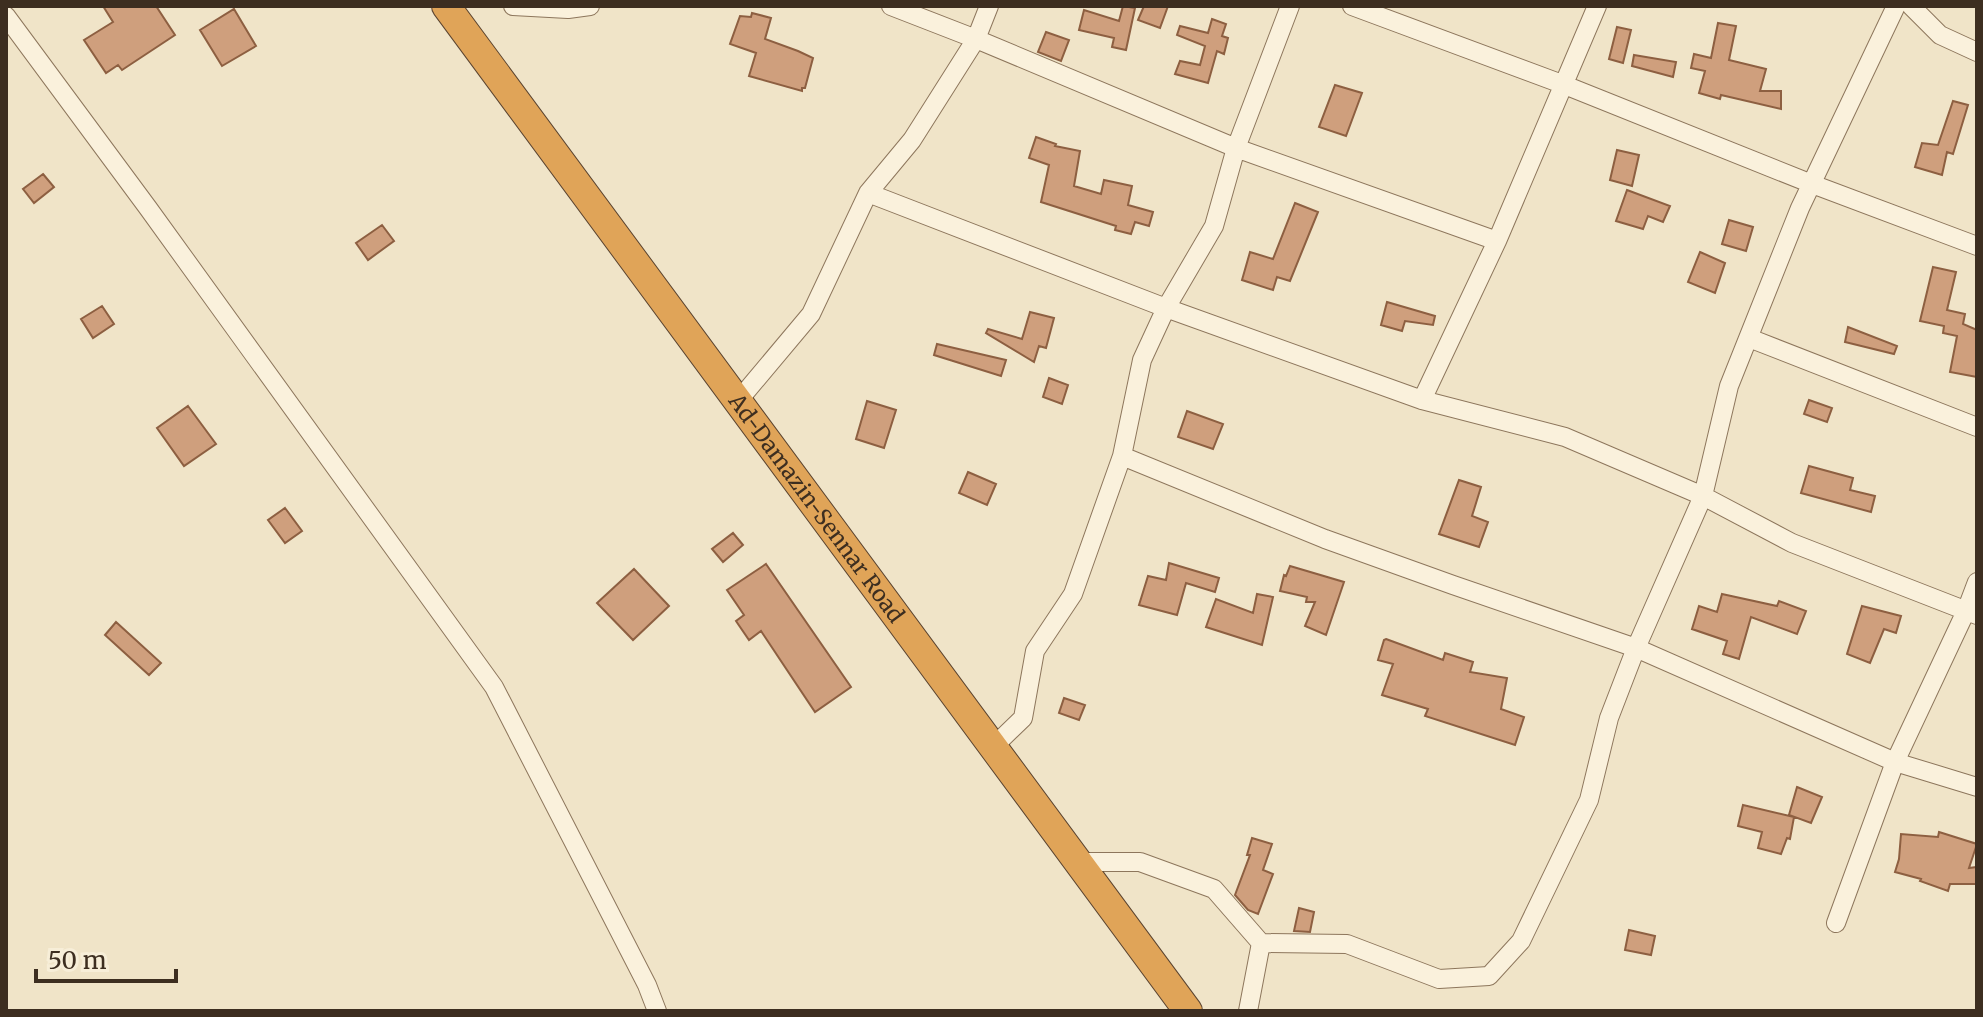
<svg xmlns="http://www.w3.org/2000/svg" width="1983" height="1017" viewBox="0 0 1983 1017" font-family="Merriweather,serif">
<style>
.building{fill:#cf9f7d;stroke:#8d5f41;stroke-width:2}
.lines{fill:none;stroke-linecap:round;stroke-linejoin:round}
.minor-casing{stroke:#8d765c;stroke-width:20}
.highway-casing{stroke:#5b4430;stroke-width:30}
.minor{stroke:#faf1dc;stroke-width:18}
.highway{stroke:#e0a458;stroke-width:28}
.labels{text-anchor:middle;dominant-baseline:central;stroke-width:6;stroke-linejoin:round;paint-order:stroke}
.street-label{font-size:22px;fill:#3d2e20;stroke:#f7eed8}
</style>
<rect width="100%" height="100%" fill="#f0e4c8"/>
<!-- building -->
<path class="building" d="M 103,6 L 156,6 L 175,35 L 122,70 L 118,65 L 106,73 L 84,40 L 113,22 Z
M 1123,6 L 1135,8 L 1126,50 L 1112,47 L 1114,38 L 1079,30 L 1084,10 L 1119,21 Z
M 1144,6 L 1168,6 L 1160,28 L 1138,20 Z
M 234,9 L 256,46 L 222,66 L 200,30 Z
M 752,13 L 771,18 L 765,39 L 798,51 L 813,58 L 805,88 L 802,88 L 802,91 L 749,76 L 756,53 L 730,44 L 740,16 L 751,17 Z
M 1212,19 L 1226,24 L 1222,36 L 1228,38 L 1224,54 L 1217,51 L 1208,83 L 1175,74 L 1180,61 L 1200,65 L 1205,46 L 1177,35 L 1180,26 L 1208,33 Z
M 1718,23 L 1736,26 L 1729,60 L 1766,69 L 1760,91 L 1781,91 L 1781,109 L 1721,95 L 1720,99 L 1699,93 L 1705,71 L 1691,68 L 1694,54 L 1711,58 Z
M 1617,27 L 1631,30 L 1623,63 L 1609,59 Z
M 1046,32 L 1069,40 L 1061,61 L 1038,52 Z
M 1634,55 L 1676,62 L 1673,77 L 1632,66 Z
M 1335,85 L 1362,93 L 1346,136 L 1319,127 Z
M 1953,101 L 1968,105 L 1953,154 L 1947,152 L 1942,175 L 1915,167 L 1922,143 L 1938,145 Z
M 1036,137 L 1056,144 L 1055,146 L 1080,151 L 1074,186 L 1101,194 L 1104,180 L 1132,186 L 1128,205 L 1153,212 L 1149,226 L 1135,222 L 1131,234 L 1115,230 L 1116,226 L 1041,202 L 1049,165 L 1029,158 Z
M 1617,150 L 1639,155 L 1632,186 L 1610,180 Z
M 43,174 L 54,187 L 34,203 L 23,189 Z
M 1627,190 L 1670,206 L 1663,222 L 1648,216 L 1643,229 L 1616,221 Z
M 1295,203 L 1318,212 L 1290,281 L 1277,277 L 1273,290 L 1242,280 L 1250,252 L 1273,259 Z
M 1729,220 L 1753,227 L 1746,251 L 1722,244 Z
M 382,225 L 394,241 L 368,260 L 356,243 Z
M 1700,252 L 1725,263 L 1715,293 L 1688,282 Z
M 1933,267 L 1956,272 L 1947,310 L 1965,314 L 1963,324 L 1977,330 L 1977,377 L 1950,372 L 1957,336 L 1943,333 L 1944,326 L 1920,321 Z
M 1387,302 L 1435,316 L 1433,325 L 1405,321 L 1402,331 L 1381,325 Z
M 102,306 L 114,324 L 93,338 L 81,319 Z
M 1030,312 L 1054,318 L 1046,348 L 1039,346 L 1034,362 L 986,333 L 988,329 L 1022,339 Z
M 1848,327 L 1897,346 L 1894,354 L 1845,342 Z
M 937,344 L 1006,360 L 1001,376 L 934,355 Z
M 1049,378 L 1068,385 L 1062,404 L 1043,397 Z
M 1809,400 L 1832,408 L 1827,422 L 1804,414 Z
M 867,401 L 896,410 L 884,448 L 856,439 Z
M 188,406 L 216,444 L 184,466 L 157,428 Z
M 1187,411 L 1223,424 L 1213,449 L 1178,437 Z
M 1809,466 L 1853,478 L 1850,490 L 1875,496 L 1871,512 L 1801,493 Z
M 968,472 L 996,484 L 987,505 L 959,493 Z
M 1459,480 L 1481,487 L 1472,516 L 1488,522 L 1479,547 L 1439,534 Z
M 285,508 L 302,531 L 285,543 L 268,520 Z
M 733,533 L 743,545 L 723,562 L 712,549 Z
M 1169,563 L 1219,578 L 1215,592 L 1186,583 L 1177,615 L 1139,605 L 1148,576 L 1166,580 Z
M 766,564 L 851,687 L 815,712 L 761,631 L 749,640 L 736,621 L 744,615 L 727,590 Z
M 1290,566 L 1344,582 L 1326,635 L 1305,626 L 1315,602 L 1306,602 L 1307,597 L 1280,591 L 1284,575 L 1286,576 Z
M 634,569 L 669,606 L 633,640 L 597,603 Z
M 1257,594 L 1273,597 L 1262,645 L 1206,627 L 1216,599 L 1253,613 Z
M 1722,594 L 1777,606 L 1779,601 L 1806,611 L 1797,634 L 1751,617 L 1739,659 L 1723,654 L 1727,641 L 1692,629 L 1699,606 L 1717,612 Z
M 1862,606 L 1901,616 L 1896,633 L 1884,629 L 1870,663 L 1847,654 Z
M 116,622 L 161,663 L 149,675 L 105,635 Z
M 1386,639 L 1443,660 L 1445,653 L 1473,662 L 1470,672 L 1507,678 L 1501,709 L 1524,717 L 1515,745 L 1425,716 L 1428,709 L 1382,695 L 1393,664 L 1378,660 L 1384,640 Z
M 1064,698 L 1085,705 L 1079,720 L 1059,713 Z
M 1797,787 L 1822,797 L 1811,823 L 1789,815 Z
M 1743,805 L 1794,817 L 1790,839 L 1787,838 L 1781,854 L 1758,848 L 1762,832 L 1738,826 Z
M 1939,832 L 1977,844 L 1969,868 L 1977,867 L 1977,884 L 1950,884 L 1948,891 L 1920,881 L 1921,879 L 1895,872 L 1899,859 L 1901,834 L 1938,837 Z
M 1252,838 L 1272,844 L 1263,870 L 1273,874 L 1258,914 L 1248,910 L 1235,895 L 1250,855 L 1247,855 Z
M 1299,908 L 1314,912 L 1310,932 L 1294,931 Z
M 1629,930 L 1655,936 L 1651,955 L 1625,950 Z"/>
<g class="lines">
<defs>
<path id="minor" d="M 513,6 L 568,9 L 590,6
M 891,6 L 976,39 L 1236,148 L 1497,241
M 1352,6 L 1562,84 L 1812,184 L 1977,246
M 1911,6 L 1940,35 L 1977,52
M 6,16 L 148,208 L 494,687 L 647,985 L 657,1011
M 868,193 L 1166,308 L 1422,400 L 1565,437 L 1703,496 L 1792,543 L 1977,615
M 1749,338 L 1977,427
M 1422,400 L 1497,241 L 1597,6
M 738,401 L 811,314 L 868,193 L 912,140 L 976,39 L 989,6
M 1122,456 L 1325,539 L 1453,585 L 1636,648 L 1895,762 L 1977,787
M 993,747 L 1023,718 L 1035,651 L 1073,594 L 1122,456 L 1142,360 L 1166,308 L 1214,226 L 1236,148 L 1290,6
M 1078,862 L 1140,862 L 1214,889 L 1261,943 L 1248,1011
M 1836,923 L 1895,762 L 1966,611 L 1977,582
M 1261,943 L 1347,944 L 1439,979 L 1489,976 L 1521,941 L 1589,800 L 1609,718 L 1636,648 L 1703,496 L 1729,386 L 1800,208 L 1896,6"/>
<g id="highway">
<path id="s1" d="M 446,6 L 1188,1011"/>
</g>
</defs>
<!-- minor casing -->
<use href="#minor" class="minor-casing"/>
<!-- highway casing -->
<use href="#highway" class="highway-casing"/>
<!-- minor -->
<use href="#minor" class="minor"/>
<!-- highway -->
<use href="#highway" class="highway"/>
</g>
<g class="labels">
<!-- street labels -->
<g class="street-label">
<text stroke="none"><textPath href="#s1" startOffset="624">Ad-Damazin-Sennar Road</textPath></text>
</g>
</g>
<!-- border -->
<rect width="1983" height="1017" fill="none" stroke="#3d2e20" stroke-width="16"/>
<!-- scale -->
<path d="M36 969v12h140v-12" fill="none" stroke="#3d2e20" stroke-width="4"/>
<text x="48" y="969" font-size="24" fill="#3d2e20" stroke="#f7eed8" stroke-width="6" paint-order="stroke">50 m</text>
</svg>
